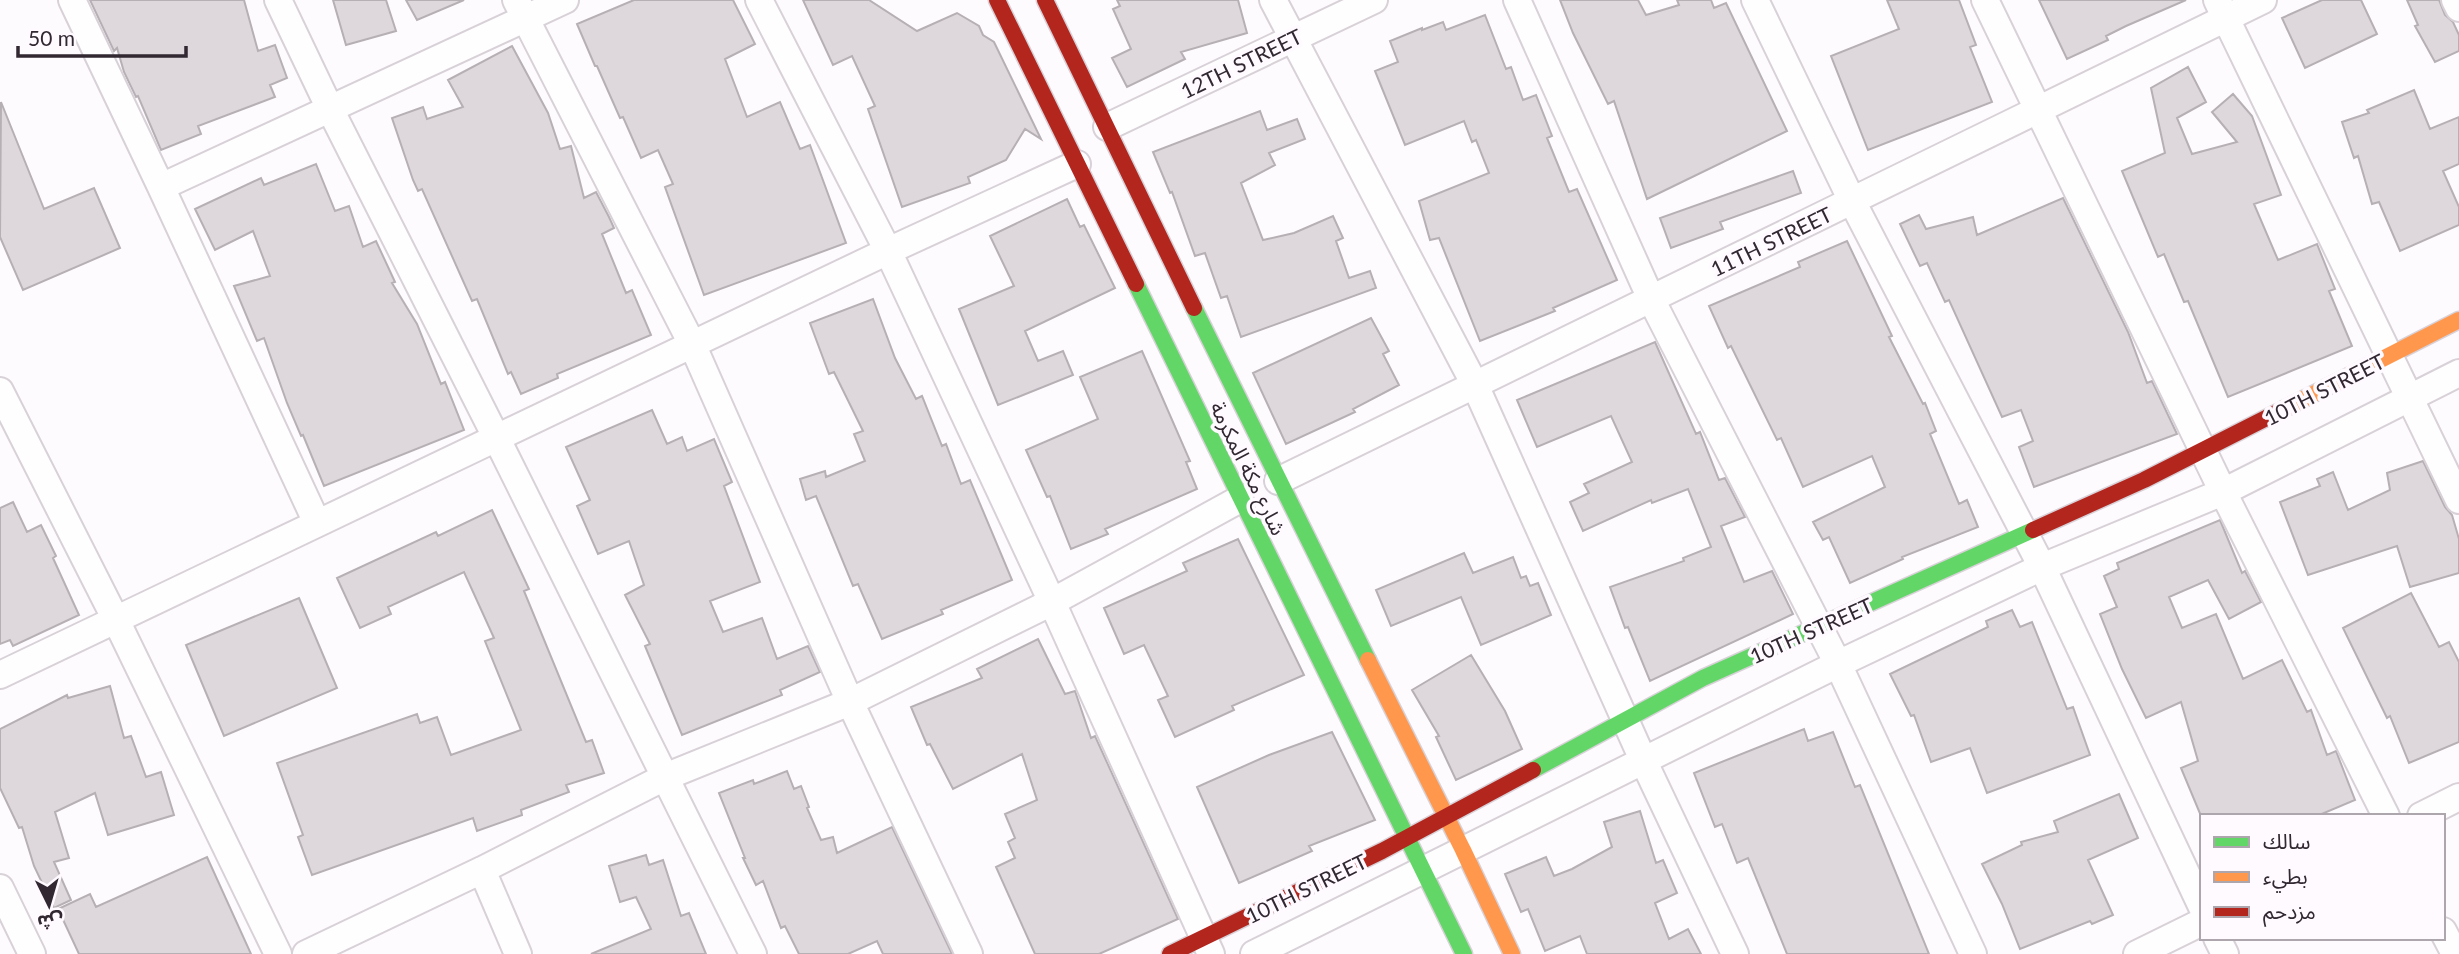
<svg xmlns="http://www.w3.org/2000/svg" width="2459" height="954" viewBox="0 0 2459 954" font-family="Lato,'Noto Sans Arabic',sans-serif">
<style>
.building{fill:#ded7dc;stroke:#b6b0b5;stroke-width:2}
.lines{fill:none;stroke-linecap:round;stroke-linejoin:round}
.street-casing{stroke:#d8d2d8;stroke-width:30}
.fast-casing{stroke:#d8d2d8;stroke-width:19}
.slow-casing{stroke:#d8d2d8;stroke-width:19}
.jam-casing{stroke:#d8d2d8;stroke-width:19}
.street{stroke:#fffeff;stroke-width:26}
.fast{stroke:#63d668;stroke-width:16}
.slow{stroke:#ff974d;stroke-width:16}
.jam{stroke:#b3261e;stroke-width:16}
.labels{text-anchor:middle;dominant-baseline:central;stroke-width:7;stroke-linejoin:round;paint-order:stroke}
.street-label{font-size:21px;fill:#312832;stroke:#fffaff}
</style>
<rect width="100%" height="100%" fill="#fefbfe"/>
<!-- building -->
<path class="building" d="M 90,0 L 244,0 L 258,51 L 275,45 L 287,78 L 270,85 L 275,97 L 198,126 L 201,134 L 161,150 L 138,96 L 136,97 L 124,72 L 117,48 L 114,51 Z
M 333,0 L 386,0 L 396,31 L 346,45 Z
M 406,0 L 464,0 L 417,20 Z
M 634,0 L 733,0 L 755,44 L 725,59 L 747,117 L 780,102 L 800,149 L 810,145 L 846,243 L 704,295 L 665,187 L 673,184 L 658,150 L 641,158 L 623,117 L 620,118 L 597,66 L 595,66 L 577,24 Z
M 803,0 L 869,0 L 917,31 L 957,13 L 979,26 L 983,35 L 994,42 L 1041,139 L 1025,129 L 1006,160 L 968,177 L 970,183 L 902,207 L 868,109 L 875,106 L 852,56 L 833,65 Z
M 1117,0 L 1238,0 L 1247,33 L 1181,52 L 1185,59 L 1127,87 L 1112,58 L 1131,49 L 1113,9 L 1120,6 Z
M 1560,0 L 1638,0 L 1646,15 L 1679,5 L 1677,0 L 1711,0 L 1714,8 L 1726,3 L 1787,131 L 1647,199 L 1614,101 L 1608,104 L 1573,33 Z
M 1887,0 L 1959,0 L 1976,45 L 1970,47 L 1992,102 L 1868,150 L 1831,56 L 1899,29 Z
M 2039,0 L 2186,0 L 2126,26 L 2106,36 L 2108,40 L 2067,59 Z
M 2322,0 L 2361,0 L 2377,34 L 2305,68 L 2282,18 Z
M 2407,0 L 2439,0 L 2445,15 L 2453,22 L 2459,35 L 2459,51 L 2435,62 L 2415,26 L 2418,25 Z
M 1485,15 L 1506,69 L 1511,67 L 1523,100 L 1536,95 L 1552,136 L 1547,138 L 1569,192 L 1577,189 L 1617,280 L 1553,308 L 1555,311 L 1480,341 L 1439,238 L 1430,240 L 1419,201 L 1489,173 L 1476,140 L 1472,142 L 1464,121 L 1405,145 L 1375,71 L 1398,62 L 1390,41 L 1422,28 L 1422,30 L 1443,22 L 1446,30 Z
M 512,46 L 548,113 L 560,149 L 571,146 L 584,198 L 596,192 L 609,217 L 614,228 L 602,234 L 626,293 L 632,290 L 651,335 L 557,374 L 558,378 L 521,394 L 511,372 L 508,374 L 477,299 L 472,301 L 422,189 L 418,191 L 413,180 L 392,118 L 423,107 L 427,119 L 463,107 L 448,80 Z
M 2188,67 L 2206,102 L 2177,118 L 2192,154 L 2237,142 L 2212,112 L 2233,94 L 2252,116 L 2281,195 L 2254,204 L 2278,260 L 2317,244 L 2335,289 L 2329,291 L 2352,346 L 2228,397 L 2188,301 L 2184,302 L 2164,254 L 2158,257 L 2122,171 L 2165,153 L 2151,88 Z
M 2414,90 L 2430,129 L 2459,117 L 2459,164 L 2443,171 L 2459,207 L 2459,225 L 2400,251 L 2379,202 L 2372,204 L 2358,156 L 2354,158 L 2342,122 L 2369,113 L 2367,110 Z
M 1,102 L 44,209 L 94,188 L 120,248 L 23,290 L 0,237 Z
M 1260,111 L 1267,130 L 1297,119 L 1305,139 L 1269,153 L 1275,165 L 1241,183 L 1263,240 L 1294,233 L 1333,216 L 1343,238 L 1336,241 L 1349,278 L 1370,271 L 1376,288 L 1241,337 L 1227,296 L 1221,298 L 1205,253 L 1195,256 L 1172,192 L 1170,193 L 1153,152 Z
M 316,164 L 335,211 L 349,206 L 363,247 L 376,241 L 395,282 L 392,283 L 417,324 L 441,384 L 445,382 L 464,430 L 324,486 L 303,435 L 301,436 L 287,403 L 264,338 L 257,341 L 234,286 L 270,276 L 253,231 L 215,250 L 195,209 L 261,178 L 264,185 Z
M 1793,171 L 1801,193 L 1720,222 L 1723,229 L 1671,248 L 1660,218 Z
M 2063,198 L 2128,332 L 2147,383 L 2152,381 L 2177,434 L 2034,487 L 2019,447 L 2033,441 L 2021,410 L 2002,417 L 1949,300 L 1945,302 L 1927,263 L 1920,266 L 1900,224 L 1919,215 L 1926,229 L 1973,217 L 1977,235 Z
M 1067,199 L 1080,227 L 1084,225 L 1115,288 L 1025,331 L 1038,361 L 1063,351 L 1073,375 L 998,405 L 959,309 L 1014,286 L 990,236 Z
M 1847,241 L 1892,336 L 1889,337 L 1923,404 L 1925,403 L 1936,431 L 1930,434 L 1959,504 L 1967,500 L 1978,527 L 1902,557 L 1903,559 L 1850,583 L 1829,537 L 1823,540 L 1813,522 L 1885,487 L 1872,456 L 1803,487 L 1781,438 L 1777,440 L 1731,346 L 1728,348 L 1709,306 L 1800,267 L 1798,262 Z
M 873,299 L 895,358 L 916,399 L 922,396 L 942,446 L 946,444 L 961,484 L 970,480 L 1012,580 L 941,610 L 943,614 L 882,639 L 858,584 L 853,586 L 816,496 L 806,500 L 800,479 L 825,471 L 826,477 L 865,461 L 854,434 L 863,431 L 834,372 L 829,374 L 810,323 Z
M 1371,318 L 1389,351 L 1383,354 L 1399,385 L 1353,409 L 1355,412 L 1286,444 L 1253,373 Z
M 1655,342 L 1696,434 L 1700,432 L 1719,480 L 1725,478 L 1745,517 L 1721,526 L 1744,582 L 1772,571 L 1793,614 L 1650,681 L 1628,627 L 1625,628 L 1610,587 L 1684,561 L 1683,558 L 1711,547 L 1688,489 L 1652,503 L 1651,500 L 1583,531 L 1570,502 L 1589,493 L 1584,484 L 1632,462 L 1611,416 L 1537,447 L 1517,400 Z
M 1142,351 L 1190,461 L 1186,462 L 1197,489 L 1105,529 L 1108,534 L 1071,549 L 1050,496 L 1047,497 L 1026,450 L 1098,419 L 1080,377 Z
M 652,410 L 667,444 L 682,437 L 687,451 L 714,439 L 732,482 L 724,486 L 760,582 L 710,601 L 723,632 L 762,618 L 777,659 L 808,646 L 820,672 L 780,690 L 782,695 L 682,735 L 645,646 L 650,644 L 625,595 L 644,585 L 629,541 L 598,554 L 577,506 L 590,500 L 566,447 Z
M 2423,461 L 2445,507 L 2452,515 L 2459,539 L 2459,573 L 2410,587 L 2397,546 L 2308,575 L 2280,502 L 2320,486 L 2317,479 L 2333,472 L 2348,510 L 2390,490 L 2387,473 Z
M 13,502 L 27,532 L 41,525 L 56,556 L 53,558 L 79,615 L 13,646 L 10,640 L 0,644 L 0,508 Z
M 492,510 L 529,589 L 524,591 L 586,742 L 592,740 L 604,773 L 566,785 L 569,792 L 521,810 L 522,815 L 477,831 L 473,818 L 312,875 L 298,837 L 303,835 L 277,763 L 417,714 L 420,723 L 437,717 L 451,755 L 521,730 L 485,641 L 494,638 L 464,572 L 388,607 L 391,614 L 360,628 L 337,578 L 436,532 L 438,536 Z
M 2220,520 L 2242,573 L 2245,571 L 2261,602 L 2229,619 L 2208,580 L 2169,597 L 2182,628 L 2216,614 L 2243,679 L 2282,660 L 2307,712 L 2311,710 L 2327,755 L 2336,751 L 2355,800 L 2317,816 L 2201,816 L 2181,768 L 2198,761 L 2181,702 L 2146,718 L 2122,669 L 2100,614 L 2117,607 L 2104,576 L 2119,569 L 2117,563 Z
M 1238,539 L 1304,675 L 1232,706 L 1234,710 L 1175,737 L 1158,700 L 1168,696 L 1144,645 L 1124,654 L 1104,608 L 1187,571 L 1183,563 Z
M 1464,553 L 1473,573 L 1513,557 L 1521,578 L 1526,576 L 1530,586 L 1538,583 L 1551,615 L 1481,645 L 1461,597 L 1391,626 L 1376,590 Z
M 2411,593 L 2439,647 L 2449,642 L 2459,662 L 2459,742 L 2409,763 L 2390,716 L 2387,718 L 2343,628 Z
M 299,598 L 337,688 L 224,736 L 186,645 Z
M 2012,610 L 2020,627 L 2032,622 L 2067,709 L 2073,707 L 2090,755 L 1987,793 L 1970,748 L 1931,762 L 1914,715 L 1911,716 L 1890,674 L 1988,627 L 1986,621 Z
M 1038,639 L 1065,694 L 1075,691 L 1091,738 L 1095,736 L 1178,919 L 1099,954 L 1035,954 L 996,867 L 1015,858 L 1008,842 L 1015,838 L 1005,814 L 1037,800 L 1022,754 L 953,789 L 930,744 L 927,745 L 911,707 L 982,678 L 977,669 Z
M 1471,655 L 1505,711 L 1522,749 L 1456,780 L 1436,737 L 1439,736 L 1412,690 Z
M 110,686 L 124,738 L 131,736 L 146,777 L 161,772 L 174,815 L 108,835 L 95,793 L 55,812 L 69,858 L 54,862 L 71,900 L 54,908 L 34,866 L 22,827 L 19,828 L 0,788 L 0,729 L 67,695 L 68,698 Z
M 1804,729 L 1808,741 L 1833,732 L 1855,787 L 1860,785 L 1929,954 L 1787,954 L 1748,858 L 1737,863 L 1722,824 L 1715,827 L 1694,773 Z
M 1332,732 L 1375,820 L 1309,846 L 1312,851 L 1239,883 L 1197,787 L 1269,755 Z
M 787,771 L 794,789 L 801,786 L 809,807 L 807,808 L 821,840 L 833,837 L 837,853 L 892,827 L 952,954 L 883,954 L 877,941 L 848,954 L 799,954 L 785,926 L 781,928 L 763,881 L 756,885 L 743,858 L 745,858 L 719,793 L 753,780 L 754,784 Z
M 2119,794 L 2138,838 L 2088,860 L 2113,915 L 2092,924 L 2090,921 L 2020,949 L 2002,904 L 1982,864 L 2022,845 L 2021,842 L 2058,832 L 2054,821 Z
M 1640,811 L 1656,863 L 1663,860 L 1677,893 L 1655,903 L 1669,939 L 1688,929 L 1701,954 L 1587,954 L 1580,936 L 1545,951 L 1528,909 L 1521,912 L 1505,874 L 1546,857 L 1554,876 L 1572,869 L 1612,847 L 1604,822 Z
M 646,855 L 649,865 L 663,860 L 681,916 L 689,913 L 706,954 L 591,954 L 651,929 L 636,897 L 620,902 L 609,866 Z
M 207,857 L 251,954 L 79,954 L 58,909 L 90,894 L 96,907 Z"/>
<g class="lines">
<defs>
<path id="street" d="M 72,0 L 161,187 L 317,523
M 278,0 L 330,109 L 497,439 L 753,954
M 516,0 L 693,346 L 850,702 L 969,954
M 759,0 L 888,251 L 1052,602 L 1211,954
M 1273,0 L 1475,385 L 1644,762 L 1735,954
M 1517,0 L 1651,299 L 1838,664 L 1973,954
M 1755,0 L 1852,201 L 2042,567 L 2202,907
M 1985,0 L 2223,492 L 2386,816
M 2217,0 L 2459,500
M 2455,0 L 2459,8
M 1107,127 L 1374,0
M 161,187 L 565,0
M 0,391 L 116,620 L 278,954
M 1278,481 L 2263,0
M 0,675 L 888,251 L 1077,164
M 2421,816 L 2459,797
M 482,870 L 518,954
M 0,888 L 32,954
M 2443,931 L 2455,954
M 2217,938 L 2225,954
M 306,954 L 482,870 L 665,777 L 850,702 L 1052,602 L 1240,499
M 1254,954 L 1838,664 L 2042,567 L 2223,492 L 2459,373
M 2137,954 L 2202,922"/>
<path id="fast" d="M 1136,284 L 1464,954
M 1194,308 L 1368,660
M 1533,770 L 1703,678 L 2033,530"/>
<path id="slow" d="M 2282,410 L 2459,320
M 1368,660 L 1463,850 L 1512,954"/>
<path id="jam" d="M 997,0 L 1136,284
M 1045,0 L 1194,308
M 2033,530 L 2144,480 L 2282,410
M 1170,954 L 1382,851 L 1533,770"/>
</defs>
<!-- street casing -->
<use href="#street" class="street-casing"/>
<!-- fast casing -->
<use href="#fast" class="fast-casing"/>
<!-- slow casing -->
<use href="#slow" class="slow-casing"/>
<!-- jam casing -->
<use href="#jam" class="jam-casing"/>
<!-- street -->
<use href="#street" class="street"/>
<!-- fast -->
<use href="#fast" class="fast"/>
<!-- slow -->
<use href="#slow" class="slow"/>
<!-- jam -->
<use href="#jam" class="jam"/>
</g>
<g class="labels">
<!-- street labels -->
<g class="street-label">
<text transform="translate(1241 63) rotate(-26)">12TH STREET</text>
<text transform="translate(1771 241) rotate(-26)">11TH STREET</text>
<text transform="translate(2324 389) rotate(-27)">10TH STREET</text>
<text transform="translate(1249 468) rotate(64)">شارع مكة المكرمة</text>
<text transform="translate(1811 630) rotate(-24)">10TH STREET</text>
<text transform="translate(1306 888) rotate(-26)">10TH STREET</text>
</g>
</g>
<!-- legend -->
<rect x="2200" y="814" width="245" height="126" fill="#fffaff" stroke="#ada6ad" stroke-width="2"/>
<rect x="2214" y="837" width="35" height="10" fill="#63d668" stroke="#ada6ad" stroke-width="2"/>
<text x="2263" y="849" font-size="21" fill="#312832">سالك</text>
<rect x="2214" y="872" width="35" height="10" fill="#ff974d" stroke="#ada6ad" stroke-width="2"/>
<text x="2263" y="884" font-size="21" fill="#312832">بطيء</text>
<rect x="2214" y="907" width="35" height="10" fill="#b3261e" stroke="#ada6ad" stroke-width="2"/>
<text x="2263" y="919" font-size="21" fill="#312832">مزدحم</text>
<!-- north arrow -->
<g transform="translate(49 905) rotate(175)" stroke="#fffaff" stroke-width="5" paint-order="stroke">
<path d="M0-5L12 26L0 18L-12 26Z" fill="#312832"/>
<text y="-10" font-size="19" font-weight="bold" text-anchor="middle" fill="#312832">ش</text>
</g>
<!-- scale -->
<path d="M18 46v10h168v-10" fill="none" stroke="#312832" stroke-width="3.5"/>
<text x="28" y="46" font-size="21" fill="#312832" stroke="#fffaff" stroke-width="5" paint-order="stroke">50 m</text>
</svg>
